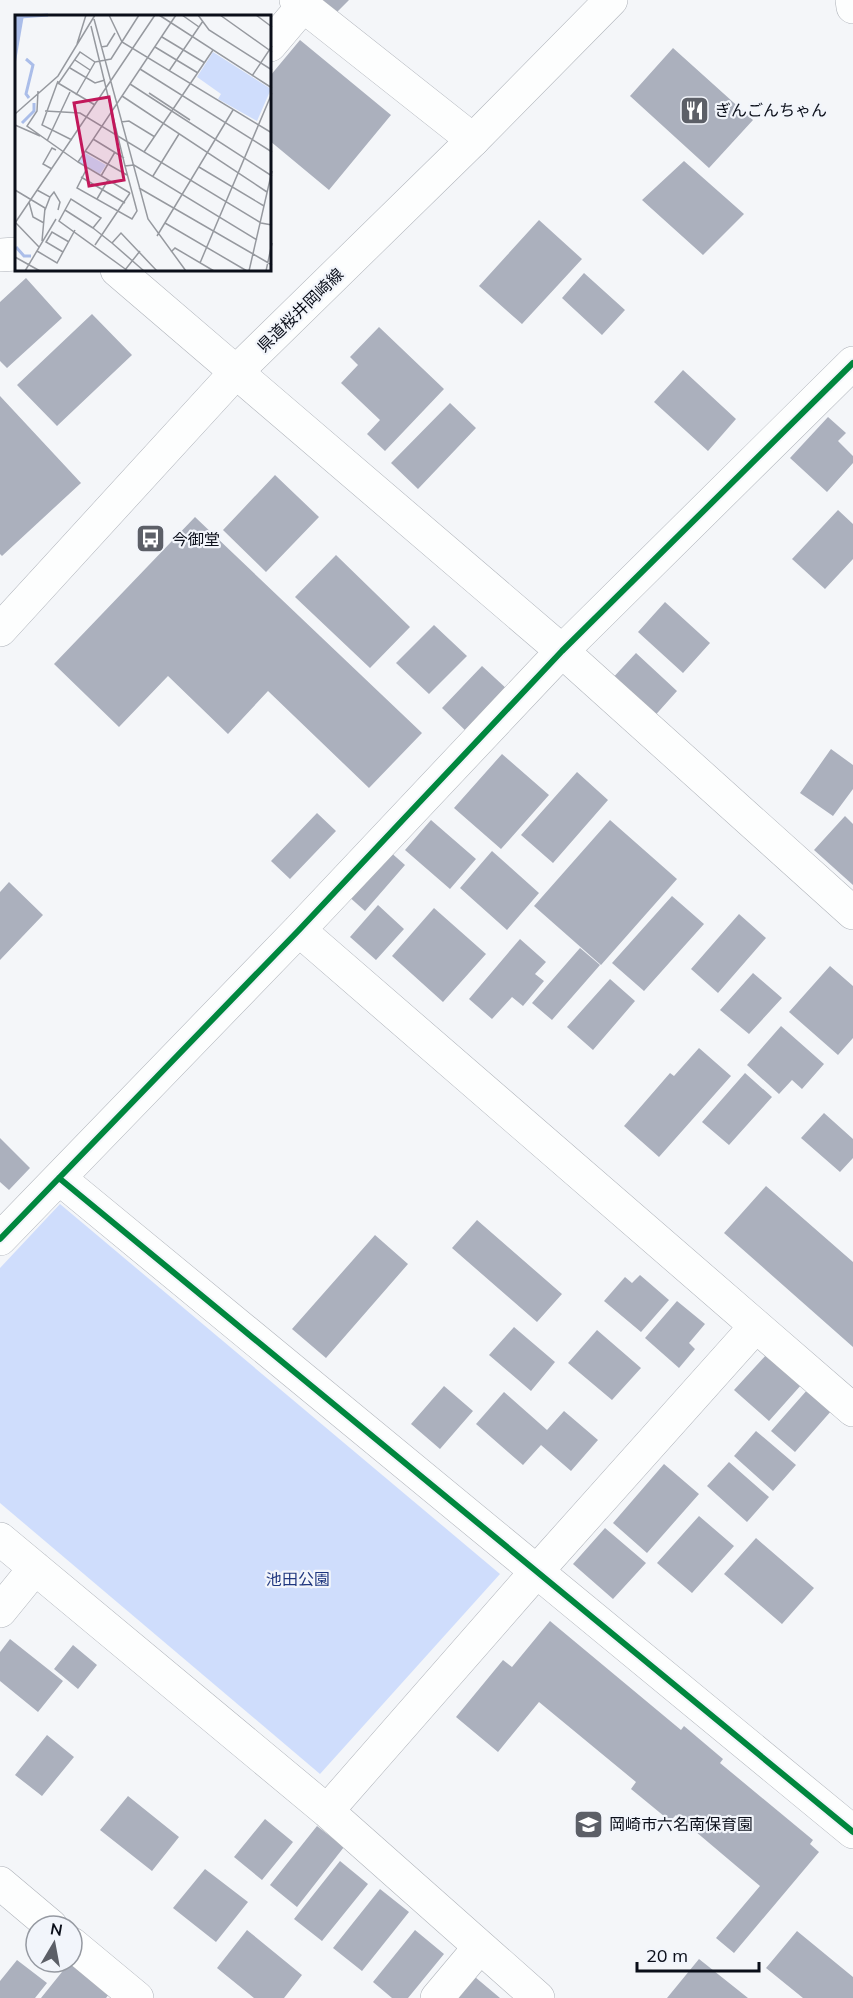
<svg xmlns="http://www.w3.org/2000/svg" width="853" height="1998" viewBox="0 0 853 1998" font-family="Mulish,'Noto Sans JP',sans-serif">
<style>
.green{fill:#cfddfc}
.building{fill:#abb0bd}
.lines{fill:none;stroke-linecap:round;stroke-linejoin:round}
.street-casing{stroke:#afb3ba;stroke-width:34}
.secondary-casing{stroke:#afb3ba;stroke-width:34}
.street{stroke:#fdfefe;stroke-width:33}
.secondary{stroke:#fdfefe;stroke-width:33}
.cycleway-casing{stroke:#f2f5fb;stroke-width:10}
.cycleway{stroke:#00873e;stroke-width:6}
.labels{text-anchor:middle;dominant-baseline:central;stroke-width:4.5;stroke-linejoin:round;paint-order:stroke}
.poi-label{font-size:16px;fill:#0a0e19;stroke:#f2f5fb;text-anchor:start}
.street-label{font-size:16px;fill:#0a0e19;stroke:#f2f5fb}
.park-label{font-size:16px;fill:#20377f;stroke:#f2f5fb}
.inset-river{fill:none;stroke:#aabde9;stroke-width:3}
.inset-road{fill:none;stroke:#96999f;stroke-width:1.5}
.view{fill:#c2185b;fill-opacity:0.15;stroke:#c2185b;stroke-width:3}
.inset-edge{fill:none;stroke:#0a0e19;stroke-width:3}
</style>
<rect width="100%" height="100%" fill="#f4f6f9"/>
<!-- green -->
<path class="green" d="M 60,1204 L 500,1574 L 320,1774 L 0,1503 L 0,1268 Z"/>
<!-- building -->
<path class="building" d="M 320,0 L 349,0 L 335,14 Z
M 300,40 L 391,115 L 329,190 L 270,141 L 270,76 Z
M 673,48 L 753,120 L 709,168 L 630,96 Z
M 684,161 L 744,214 L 703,255 L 642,200 Z
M 539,220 L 582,259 L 522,324 L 479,286 Z
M 584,273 L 625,310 L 602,335 L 562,298 Z
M 26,278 L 62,318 L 7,368 L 0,361 L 0,302 Z
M 92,314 L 132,355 L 57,426 L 17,385 Z
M 379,327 L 444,389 L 385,451 L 367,434 L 380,420 L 341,383 L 358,365 L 350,357 Z
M 683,370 L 736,419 L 708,451 L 654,402 Z
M 0,396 L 81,483 L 2,556 L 0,554 Z
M 450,403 L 476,428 L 418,489 L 391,463 Z
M 828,417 L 846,433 L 838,441 L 853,456 L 853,463 L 827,492 L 790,458 Z
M 275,475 L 319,517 L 266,572 L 223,530 Z
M 838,510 L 853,524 L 853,559 L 825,589 L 792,559 Z
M 195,517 L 422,733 L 369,788 L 268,691 L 228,734 L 168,676 L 119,727 L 54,664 Z
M 336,555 L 410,627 L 370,668 L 295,597 Z
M 665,602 L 710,643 L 683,673 L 638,632 Z
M 434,625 L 467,656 L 429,694 L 396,663 Z
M 636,653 L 677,691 L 651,720 L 609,682 Z
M 482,666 L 508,690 L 468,733 L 442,708 Z
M 831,749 L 853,765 L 853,789 L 833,816 L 800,793 Z
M 502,754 L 549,795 L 501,849 L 454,808 Z
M 577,772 L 608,800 L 553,863 L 521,835 Z
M 317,813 L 336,831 L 290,879 L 271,861 Z
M 845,816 L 853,824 L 853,885 L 814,850 Z
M 431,820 L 476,859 L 450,889 L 405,850 Z
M 610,820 L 677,879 L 601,965 L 534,906 Z
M 388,850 L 405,865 L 365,911 L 347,895 Z
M 492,851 L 539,893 L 507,930 L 460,888 Z
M 9,882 L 43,915 L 0,960 L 0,892 Z
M 672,896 L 704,924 L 644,991 L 612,963 Z
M 378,905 L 404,929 L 376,960 L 350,937 Z
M 434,908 L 486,954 L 443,1002 L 392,956 Z
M 739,914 L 766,938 L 718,993 L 691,969 Z
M 520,939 L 546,962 L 535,974 L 544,981 L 523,1006 L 512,997 L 492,1019 L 469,999 Z
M 580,948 L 600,965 L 552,1020 L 532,1003 Z
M 830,966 L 853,986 L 853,1038 L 838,1055 L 789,1012 Z
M 753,973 L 782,998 L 749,1034 L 720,1010 Z
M 610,979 L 635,1001 L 593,1050 L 567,1027 Z
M 781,1026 L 824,1064 L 802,1089 L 792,1080 L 779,1094 L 747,1065 Z
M 699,1048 L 731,1076 L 659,1157 L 624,1126 L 670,1073 L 674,1076 Z
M 745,1073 L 772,1097 L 729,1145 L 702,1122 Z
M 824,1113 L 853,1139 L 853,1158 L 840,1172 L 801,1138 Z
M 0,1138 L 30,1168 L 9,1190 L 0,1182 Z
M 766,1186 L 853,1262 L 853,1347 L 724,1233 Z
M 477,1220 L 562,1294 L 537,1322 L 452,1248 Z
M 375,1235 L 408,1264 L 326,1358 L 292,1329 Z
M 640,1275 L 669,1300 L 641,1332 L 604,1301 L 625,1277 L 632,1283 Z
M 677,1301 L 705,1324 L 689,1343 L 695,1349 L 679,1368 L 645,1338 Z
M 514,1327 L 555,1362 L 531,1391 L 489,1355 Z
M 597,1330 L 641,1368 L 612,1400 L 568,1363 Z
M 767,1354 L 802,1384 L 769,1421 L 734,1390 Z
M 444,1386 L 473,1411 L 440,1449 L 411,1424 Z
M 808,1389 L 832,1410 L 795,1452 L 771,1431 Z
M 504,1392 L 547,1430 L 564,1411 L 598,1440 L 571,1471 L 541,1445 L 523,1465 L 476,1424 Z
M 756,1431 L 796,1465 L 773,1491 L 734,1456 Z
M 729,1462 L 769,1497 L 747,1522 L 707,1486 Z
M 664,1464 L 699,1494 L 647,1553 L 613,1523 Z
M 699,1516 L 734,1546 L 692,1593 L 657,1563 Z
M 605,1528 L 646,1563 L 613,1599 L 573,1564 Z
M 756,1538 L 814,1588 L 782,1624 L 724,1574 Z
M 550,1621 L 681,1730 L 684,1726 L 723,1759 L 720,1763 L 813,1840 L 810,1844 L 819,1852 L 734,1953 L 716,1938 L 760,1886 L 676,1815 L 670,1821 L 631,1789 L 636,1782 L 539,1702 L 498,1752 L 456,1717 L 503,1660 L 512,1667 Z
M 10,1639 L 63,1681 L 38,1712 L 0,1681 L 0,1652 Z
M 73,1645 L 97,1665 L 78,1689 L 54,1669 Z
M 47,1735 L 74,1757 L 42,1796 L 15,1775 Z
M 128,1796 L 179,1837 L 152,1871 L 100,1830 Z
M 265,1819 L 293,1842 L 262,1880 L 234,1857 Z
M 317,1826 L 344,1847 L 297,1907 L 270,1885 Z
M 340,1861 L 368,1884 L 322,1941 L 294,1919 Z
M 205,1869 L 248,1902 L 216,1942 L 173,1908 Z
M 380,1889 L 409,1912 L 362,1971 L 333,1948 Z
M 247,1930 L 302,1975 L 284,1998 L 254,1998 L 217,1968 Z
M 415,1930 L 444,1954 L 408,1998 L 392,1998 L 373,1982 Z
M 797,1931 L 853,1977 L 853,1998 L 803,1998 L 766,1968 Z
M 699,1959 L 748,1998 L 667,1998 Z
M 17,1960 L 47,1983 L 35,1998 L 0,1998 L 0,1981 Z
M 70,1962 L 113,1989 L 106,1998 L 41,1998 Z
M 475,1977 L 500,1998 L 458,1998 Z"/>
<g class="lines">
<defs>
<path id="street" d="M 296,0 L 473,140
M 852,0 L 853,7
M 270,45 L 303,6
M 0,255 L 16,254
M 117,270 L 562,651 L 853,913
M 299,930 L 853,1410
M 59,1178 L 853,1832
M 0,1239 L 299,930 L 562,651 L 853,363
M 0,1539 L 327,1811 L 538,1998
M 0,1611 L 35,1568
M 327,1811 L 537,1571 L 756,1326
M 0,1883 L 51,1926
M 72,1944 L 137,1998
M 437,1998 L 479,1948"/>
<path id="secondary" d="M 0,630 L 237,371 L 473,140 L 611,0"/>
</defs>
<!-- street casing -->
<use href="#street" class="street-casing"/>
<!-- secondary casing -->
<use href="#secondary" class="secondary-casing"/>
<!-- street -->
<use href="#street" class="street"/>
<!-- secondary -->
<use href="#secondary" class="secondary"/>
<defs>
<path id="cycleway" d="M 59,1178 L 853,1832
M 0,1239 L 299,930 L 562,651 L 853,363"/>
</defs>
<!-- cycleway casing -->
<use href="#cycleway" class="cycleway-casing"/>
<!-- cycleway -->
<use href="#cycleway" class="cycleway"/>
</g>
<!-- icons -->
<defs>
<symbol id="restaurant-square" viewBox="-11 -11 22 22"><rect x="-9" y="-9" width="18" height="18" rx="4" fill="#5c5f67" stroke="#f2f5fb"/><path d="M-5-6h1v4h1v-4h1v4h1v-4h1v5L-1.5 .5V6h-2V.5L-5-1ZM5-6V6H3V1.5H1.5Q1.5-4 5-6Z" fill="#fff"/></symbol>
<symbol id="bus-square" viewBox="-11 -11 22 22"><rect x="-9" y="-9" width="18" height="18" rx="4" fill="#5c5f67" stroke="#f2f5fb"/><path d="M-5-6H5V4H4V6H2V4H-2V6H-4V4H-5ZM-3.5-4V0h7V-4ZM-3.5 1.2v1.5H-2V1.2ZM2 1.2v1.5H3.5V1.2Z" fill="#fff"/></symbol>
<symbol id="school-square" viewBox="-11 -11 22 22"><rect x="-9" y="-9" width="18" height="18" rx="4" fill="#5c5f67" stroke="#f2f5fb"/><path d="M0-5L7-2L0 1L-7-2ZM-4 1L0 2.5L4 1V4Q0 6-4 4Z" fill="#fff"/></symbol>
</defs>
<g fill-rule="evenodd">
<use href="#restaurant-square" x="678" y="94" width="33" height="33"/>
<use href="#bus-square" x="134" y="522" width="33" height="33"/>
<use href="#school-square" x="572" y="1808" width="33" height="33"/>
</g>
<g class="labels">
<!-- poi labels -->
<g class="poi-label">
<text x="715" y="110">ぎんごんちゃん</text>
<text x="172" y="539">今御堂</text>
<text x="609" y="1824">岡崎市六名南保育園</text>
</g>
<!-- street labels -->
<g class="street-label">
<text transform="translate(300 310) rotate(-44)">県道桜井岡崎線</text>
</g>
<!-- park labels -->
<g class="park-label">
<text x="298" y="1579">池田公園</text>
</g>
</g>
<!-- overview -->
<g transform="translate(15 15)">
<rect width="256" height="256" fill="#f4f6f9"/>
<path d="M 198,37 L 256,74 L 242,106 L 203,84 L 206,79 L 182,62 ZM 70,138 L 91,150 L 85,159 L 64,147 Z" fill="#cfddfc"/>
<path d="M 0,0 L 9,0 L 0,52 Z" fill="#aabde9"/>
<path class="inset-river" d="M 5,2 L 33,0M 11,44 L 18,50 L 11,79 L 14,83M 7,108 L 19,96 L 19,88M 1,232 L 9,241 L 16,241"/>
<path class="inset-road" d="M 94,0 L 107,27 L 257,118M 144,0 L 257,73M 167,0 L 184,12M 183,0 L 194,15 L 257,55M 205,0 L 257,37M 241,0 L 257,12M 79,4 L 133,204 L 171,256M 76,11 L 110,151M 147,22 L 190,48M 62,29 L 71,0M 86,32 L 92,31 L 100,18M 140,32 L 183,58M 60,45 L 75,55M 55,53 L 80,68 L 90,65M 125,54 L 257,137M 154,56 L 188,6M 237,61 L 257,31M 43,66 L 27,110 L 57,125M 43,68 L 80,90M 43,69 L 65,37 L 80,47 L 96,44 L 124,0M 115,69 L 257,161M 23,76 L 22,96 L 12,111 L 63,147M 134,78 L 175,105M 61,80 L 80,47M 107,81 L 252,177M 30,96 L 65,98 L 246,208 L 257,210M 0,99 L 43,61 L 80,0M 106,107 L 114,106 L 140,122M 0,110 L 25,121M 78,124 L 109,143M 32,126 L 55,77M 70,136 L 112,160M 129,137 L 198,35M 184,152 L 249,191M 72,153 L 62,173 L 117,204 L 122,196 L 110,151 L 119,150 L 242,225M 37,154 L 28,149 L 37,133 L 41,135M 86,161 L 100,137M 138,161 L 164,119M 66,162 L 110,188M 124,173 L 257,250M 0,175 L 30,193 L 27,226M 22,175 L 35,182 L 30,195M 115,178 L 63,147 L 161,0M 35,182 L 39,177 L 45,187 L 43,195M 82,184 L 93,165M 14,187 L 18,202 L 29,208M 50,195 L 78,213M 0,207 L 24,232M 0,208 L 140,0M 150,208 L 232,256M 142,221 L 218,95M 97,228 L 129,256M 80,230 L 115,178M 22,236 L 42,248 L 60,215M 48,237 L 31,227 L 37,217 L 54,227M 156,237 L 160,233 L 199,256M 0,242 L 25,256M 185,248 L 257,78M 110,255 L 125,236M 10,256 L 41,204M 113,256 L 44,206 L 56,184 L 86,203 L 78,213 L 97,228 L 106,218 L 142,256M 234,256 L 257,156M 251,256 L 257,228"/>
<path class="view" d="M 94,82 L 109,165 L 74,171 L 59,88 Z"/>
<rect width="256" height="256" class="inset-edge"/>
</g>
<!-- north arrow -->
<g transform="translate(54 1944) rotate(10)"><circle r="28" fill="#f2f5fb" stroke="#9599a1" stroke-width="1.5"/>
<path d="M0-4.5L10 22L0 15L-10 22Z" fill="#5c5f67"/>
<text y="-9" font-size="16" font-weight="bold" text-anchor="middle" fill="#0a0e19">N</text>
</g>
<!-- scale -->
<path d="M637 1962v9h122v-9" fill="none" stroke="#0a0e19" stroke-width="3"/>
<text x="646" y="1962" font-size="18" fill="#0a0e19" stroke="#f2f5fb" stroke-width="4.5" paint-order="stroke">20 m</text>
</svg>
